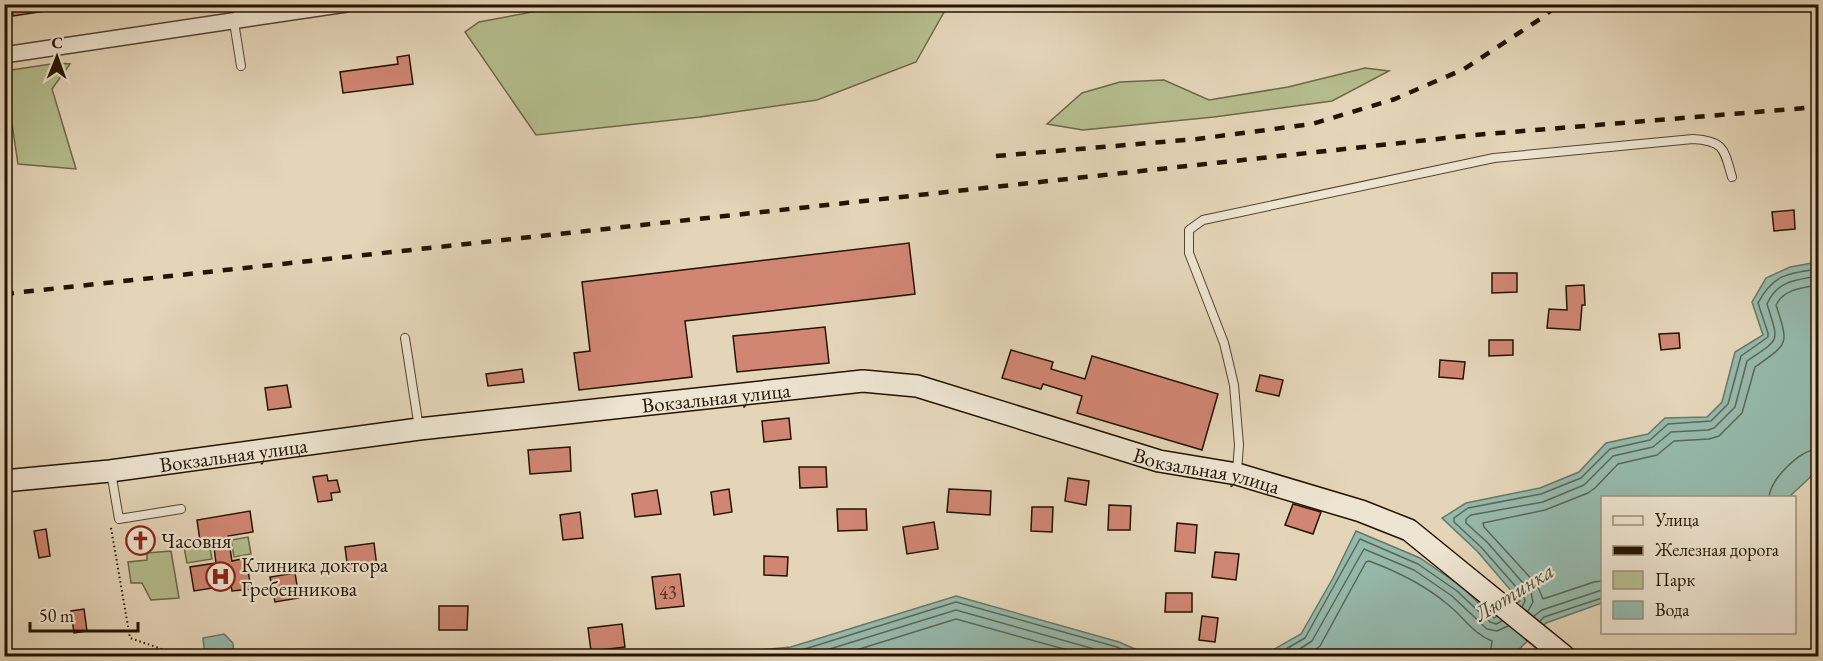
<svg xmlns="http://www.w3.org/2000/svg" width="1823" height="661" viewBox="0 0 1823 661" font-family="'EB Garamond',serif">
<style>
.green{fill:#b5bd8e;stroke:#6c6847;stroke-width:1.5}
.water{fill:#95b9ac;stroke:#687767;stroke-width:1.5}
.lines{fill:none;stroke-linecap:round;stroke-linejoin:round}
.shore{stroke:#5c6656;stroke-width:1.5}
.building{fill:#d08673;stroke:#241300;stroke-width:1.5}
.service-casing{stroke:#54442e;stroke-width:10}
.minor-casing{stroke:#54442e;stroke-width:18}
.secondary-casing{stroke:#241300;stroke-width:24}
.path{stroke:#241300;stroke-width:2;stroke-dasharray:1.5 3;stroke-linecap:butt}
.service{stroke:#ede4d1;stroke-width:8}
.minor{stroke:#ede4d1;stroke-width:15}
.secondary{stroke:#ede4d1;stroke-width:21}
.rail{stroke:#241300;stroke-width:4.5;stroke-dasharray:10 10;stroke-linecap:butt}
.labels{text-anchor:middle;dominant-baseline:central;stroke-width:4.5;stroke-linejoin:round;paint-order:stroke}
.number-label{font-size:18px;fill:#4f301d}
.street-label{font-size:21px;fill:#241300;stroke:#ede4d1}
.poi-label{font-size:21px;fill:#241300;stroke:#ede4d1;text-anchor:start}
.water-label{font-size:22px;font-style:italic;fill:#4c4d3c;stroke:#ede4d1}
</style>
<rect width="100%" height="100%" fill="#e4d5b8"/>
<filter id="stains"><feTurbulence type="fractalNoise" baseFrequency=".00333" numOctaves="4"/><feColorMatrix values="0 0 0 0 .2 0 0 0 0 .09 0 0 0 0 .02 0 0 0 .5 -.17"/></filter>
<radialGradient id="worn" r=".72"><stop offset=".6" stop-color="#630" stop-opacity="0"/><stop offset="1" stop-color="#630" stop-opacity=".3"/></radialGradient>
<!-- green -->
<path class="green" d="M 570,5 L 570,4 L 948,5 L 916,62 L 817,100 L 700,117 L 536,135 L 465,32 L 479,22 Z
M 58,63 L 70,64 L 52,89 L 76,169 L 18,164 L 12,124 L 5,118 L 5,71 Z
M 1365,68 L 1389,71 L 1332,101 L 1214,117 L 1083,130 L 1047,124 L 1082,93 L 1120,82 L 1164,80 L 1209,100 L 1288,87 Z
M 248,537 L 251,554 L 234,557 L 231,540 Z
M 209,543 L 212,559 L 187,563 L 184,547 Z
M 171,551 L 179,598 L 151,600 L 142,583 L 131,583 L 128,562 L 147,560 L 147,553 Z"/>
<!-- water -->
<path class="water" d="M 1818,262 L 1818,470 L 1789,497 L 1602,498 L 1602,603 L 1546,623 L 1512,656 L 1262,656 L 1301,634 L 1333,578 L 1356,531 L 1420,558 L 1461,586 L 1494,618 L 1520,601 L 1477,551 L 1442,518 L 1466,503 L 1540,488 L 1579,472 L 1606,443 L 1648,434 L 1665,418 L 1707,417 L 1722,402 L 1735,352 L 1763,335 L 1752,302 L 1766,278 L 1790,267 Z
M 956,596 L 1119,642 L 1151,656 L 696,656 L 791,647 Z
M 224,634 L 233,643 L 234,656 L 205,656 L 203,638 Z"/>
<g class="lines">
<!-- shore -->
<path class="shore" d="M 1769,498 C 1770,479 1800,450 1818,449
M 1602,581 L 1594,582 L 1543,599 L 1537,585 L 1484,527 L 1483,523 L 1545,510 L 1588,493 L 1595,488 L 1618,464 L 1657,455 L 1674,441 L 1709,439 L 1719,436 L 1742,413 L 1755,367 C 1789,343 1789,345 1776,305 C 1784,289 1802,288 1818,285
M 1522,607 L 1525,601 L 1524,596 L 1481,547 L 1454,522 L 1454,518 L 1468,508 L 1541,494 L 1581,478 L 1610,449 L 1650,440 L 1668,424 L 1711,421 L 1728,404 L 1741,356 L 1768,337 L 1768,333 L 1758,303 C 1773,274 1789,273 1818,269
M 1528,611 L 1533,602 L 1531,592 L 1487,542 L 1466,523 L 1466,519 L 1471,515 L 1543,502 L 1584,485 L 1613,456 L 1653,447 L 1671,432 L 1708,430 L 1714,428 L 1735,407 L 1747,361 C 1781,338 1779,343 1767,304 C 1777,281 1795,280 1818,276
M 1534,616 L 1542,610 L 1602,590
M 1540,621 L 1544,617 L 1602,598
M 759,656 L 792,653 L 956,602 L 1117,647 L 1137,656
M 807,656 L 956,610 L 1119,656
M 837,656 L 956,619 L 1089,656
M 1274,656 L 1305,638 L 1360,539 L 1418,564 L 1457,591 L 1490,622 L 1496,624 L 1502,621
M 1289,656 L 1312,641 L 1364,549 L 1414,570 L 1452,596 L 1487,629 L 1497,631 L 1508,626
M 1307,656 L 1320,646 L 1366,562 L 1369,561 C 1396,571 1423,584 1446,603 C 1462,615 1473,634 1492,641 L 1490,656"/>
</g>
<!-- building -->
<path class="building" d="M 11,4 L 44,4 L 45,11 L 13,16 Z
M 409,55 L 413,84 L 343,93 L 340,72 L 398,64 L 397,57 Z
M 1794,210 L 1795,229 L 1774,231 L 1772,212 Z
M 909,243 L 915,294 L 685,321 L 692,377 L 579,390 L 574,353 L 590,351 L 582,282 Z
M 1492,273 L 1517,273 L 1517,292 L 1492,293 Z
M 1584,285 L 1585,305 L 1582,305 L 1580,330 L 1547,328 L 1549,309 L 1567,310 L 1566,286 Z
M 825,327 L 829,363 L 737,372 L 733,336 Z
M 1679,333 L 1680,348 L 1661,350 L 1659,334 Z
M 1489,340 L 1513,340 L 1513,355 L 1489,356 Z
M 1011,350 L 1053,362 L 1051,369 L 1085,379 L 1092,356 L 1218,394 L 1202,450 L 1077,413 L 1082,396 L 1043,384 L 1041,389 L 1002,378 Z
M 1440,360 L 1465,362 L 1463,379 L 1439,377 Z
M 522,369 L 524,382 L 488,386 L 486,374 Z
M 1260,375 L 1283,380 L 1279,396 L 1256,391 Z
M 287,385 L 291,407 L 268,410 L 265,388 Z
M 789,418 L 791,439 L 764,442 L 762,421 Z
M 570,447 L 571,471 L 530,474 L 528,450 Z
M 799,467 L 826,467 L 827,487 L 800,488 Z
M 327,475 L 328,481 L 337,480 L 340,492 L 331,493 L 332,500 L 318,502 L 313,477 Z
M 1068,478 L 1089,481 L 1086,505 L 1065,501 Z
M 729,489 L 732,512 L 714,515 L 711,492 Z
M 949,489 L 991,491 L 990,515 L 947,512 Z
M 657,490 L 661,514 L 635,517 L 632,494 Z
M 1293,504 L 1321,512 L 1313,534 L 1285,525 Z
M 1109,505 L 1131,506 L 1130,530 L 1108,530 Z
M 1032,507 L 1053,507 L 1052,532 L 1031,531 Z
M 837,509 L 866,509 L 867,530 L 838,531 Z
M 250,511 L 253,532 L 228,536 L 232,561 L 246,558 L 251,589 L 232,591 L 231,585 L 194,591 L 190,567 L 216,563 L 213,539 L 200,541 L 197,520 Z
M 580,512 L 583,538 L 563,540 L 560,515 Z
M 934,522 L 938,549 L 907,554 L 903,527 Z
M 1177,523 L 1197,525 L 1195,553 L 1175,551 Z
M 46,529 L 50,556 L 39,558 L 34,531 Z
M 374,543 L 377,567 L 348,571 L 345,547 Z
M 1215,552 L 1239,554 L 1236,580 L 1212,577 Z
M 764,556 L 788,557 L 787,576 L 764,575 Z
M 295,573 L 299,598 L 275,602 L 270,577 Z
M 680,574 L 684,606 L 656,609 L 652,577 Z
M 1166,593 L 1192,593 L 1192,612 L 1165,612 Z
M 439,606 L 468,606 L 467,630 L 439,630 Z
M 84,609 L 87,631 L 74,633 L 71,611 Z
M 1202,616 L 1218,618 L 1215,642 L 1199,640 Z
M 622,624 L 625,647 L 591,651 L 588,628 Z"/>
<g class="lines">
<defs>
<path id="service" d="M 237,4 L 240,21
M 234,22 L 241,66
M 405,338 L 419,428
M 1237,471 L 1239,445 L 1234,385 L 1224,343 L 1189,253 L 1189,230 L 1203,220 L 1494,158 L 1693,139 C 1725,141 1724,150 1732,177
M 111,472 L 119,519 L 181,509"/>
<path id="minor" d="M 4,55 L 346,4"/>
<g id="secondary">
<path id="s1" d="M 4,481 L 110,471 L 419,429 L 863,381 L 917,386 L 1159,461 L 1237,474 L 1361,511 L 1409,530 L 1564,656"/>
</g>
</defs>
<!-- service casing -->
<use href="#service" class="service-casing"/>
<!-- minor casing -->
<use href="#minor" class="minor-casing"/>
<!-- secondary casing -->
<use href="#secondary" class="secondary-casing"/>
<!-- path -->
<path class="path" d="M 111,528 L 130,638 L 182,656"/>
<!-- service -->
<use href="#service" class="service"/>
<!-- minor -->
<use href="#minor" class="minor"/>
<!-- secondary -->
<use href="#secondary" class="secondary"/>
<!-- rail -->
<path class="rail" d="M 996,156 L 1197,139 L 1312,124 L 1395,99 L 1464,69 L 1540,19 L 1559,4
M 4,294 L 1474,135 L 1818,107"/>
</g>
<!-- icons -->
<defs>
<symbol id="church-ring" viewBox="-11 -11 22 22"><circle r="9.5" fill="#ede4d1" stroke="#8f2418" stroke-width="1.5"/><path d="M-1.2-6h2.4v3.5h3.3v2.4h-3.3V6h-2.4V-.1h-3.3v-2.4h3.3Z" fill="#8f2418"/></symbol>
<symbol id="hospital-ring" viewBox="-11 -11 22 22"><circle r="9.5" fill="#ede4d1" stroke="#8f2418" stroke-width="1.5"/><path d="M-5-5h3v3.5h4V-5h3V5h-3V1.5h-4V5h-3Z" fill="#8f2418"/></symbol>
</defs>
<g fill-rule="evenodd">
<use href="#church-ring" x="124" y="524" width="33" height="33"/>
<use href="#hospital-ring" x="204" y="560" width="33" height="33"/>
</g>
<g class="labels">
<!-- number labels -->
<g class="number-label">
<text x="668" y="592">43</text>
</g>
<!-- street labels -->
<g class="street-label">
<text stroke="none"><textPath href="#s1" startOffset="717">Вокзальная улица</textPath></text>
<text stroke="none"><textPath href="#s1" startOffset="231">Вокзальная улица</textPath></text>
<text stroke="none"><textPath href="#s1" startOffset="1221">Вокзальная улица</textPath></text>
</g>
<!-- poi labels -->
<g class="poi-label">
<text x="161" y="540">Часовня</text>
<text x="241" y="564">Клиника доктора<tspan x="241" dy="24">Гребенникова</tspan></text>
</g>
<!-- water labels -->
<g class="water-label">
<text transform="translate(1514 592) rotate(-32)">Лютинка</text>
</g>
</g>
<!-- margin -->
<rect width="1823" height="661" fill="none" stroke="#e4d5b8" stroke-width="24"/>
<rect x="6" y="6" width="1811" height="649" fill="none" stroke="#241300" stroke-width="3"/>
<rect x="12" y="12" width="1799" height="637" fill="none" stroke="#241300" stroke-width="1.5"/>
<!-- legend -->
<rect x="1601" y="496" width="195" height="138" fill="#ede4d1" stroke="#9d907d" stroke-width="1.5"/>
<rect x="1613" y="516" width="30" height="9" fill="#ede4d1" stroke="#9d907d" stroke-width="1.5"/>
<text x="1655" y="526" font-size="18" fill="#241300">Улица</text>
<rect x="1613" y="546" width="30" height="9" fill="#241300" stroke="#9d907d" stroke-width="1.5"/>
<text x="1655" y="556" font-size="18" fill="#241300">Железная дорога</text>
<rect x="1613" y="571" width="30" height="18" fill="#b5bd8e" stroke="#9d907d" stroke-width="1.5"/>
<text x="1655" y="586" font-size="18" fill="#241300">Парк</text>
<rect x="1613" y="601" width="30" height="18" fill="#95b9ac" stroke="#9d907d" stroke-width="1.5"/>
<text x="1655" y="616" font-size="18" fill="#241300">Вода</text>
<!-- north arrow -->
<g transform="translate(57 57) rotate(1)" stroke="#ede4d1" stroke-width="4.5" paint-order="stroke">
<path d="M0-4.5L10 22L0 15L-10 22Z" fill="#241300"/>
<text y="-9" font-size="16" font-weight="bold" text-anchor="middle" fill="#241300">С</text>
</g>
<!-- scale -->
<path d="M30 622v9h108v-9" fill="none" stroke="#241300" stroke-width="3"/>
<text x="39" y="622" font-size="18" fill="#241300" stroke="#ede4d1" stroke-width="4.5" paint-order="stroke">50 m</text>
<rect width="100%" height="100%" filter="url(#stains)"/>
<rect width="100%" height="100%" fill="url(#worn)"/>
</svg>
